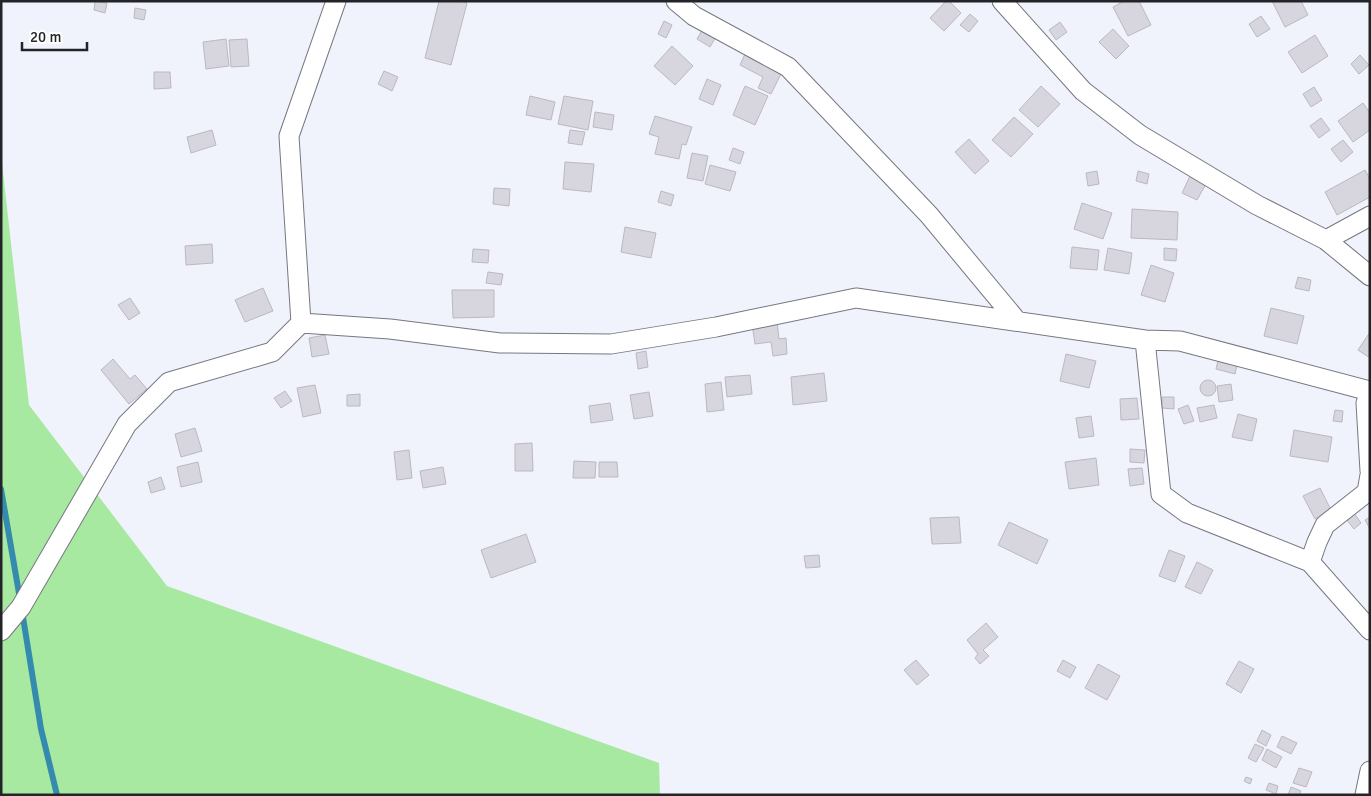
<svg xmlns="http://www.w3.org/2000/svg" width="1371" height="796" viewBox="0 0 1371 796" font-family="Signika,sans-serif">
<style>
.green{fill:#a7e9a0}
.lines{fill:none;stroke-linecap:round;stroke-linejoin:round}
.stream{stroke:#348bad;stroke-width:6}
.building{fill:#d7d5dd;stroke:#bbb8c0}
.street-casing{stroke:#757880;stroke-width:21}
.street{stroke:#fff;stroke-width:19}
</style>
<rect width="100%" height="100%" fill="#f0f3fc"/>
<!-- green -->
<path class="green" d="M 1,154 L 29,405 L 167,586 L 659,763 L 660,795 L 1,795 Z"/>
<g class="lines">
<!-- stream -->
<path class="stream" d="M 1,489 L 20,599
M 22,611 L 41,729 L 57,795"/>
</g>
<!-- building -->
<path class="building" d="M 95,1 L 107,3 L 105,13 L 94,10 Z
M 439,1 L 459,1 L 467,3 L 451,65 L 425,58 Z
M 946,1 L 949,1 L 961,13 L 944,31 L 930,18 Z
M 1124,1 L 1139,1 L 1151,25 L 1128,36 L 1113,7 Z
M 1272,1 L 1301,1 L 1308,15 L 1285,27 Z
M 135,8 L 146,10 L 144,20 L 134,18 Z
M 970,14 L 978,21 L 969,32 L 960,25 Z
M 1261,16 L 1270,29 L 1257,37 L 1249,24 Z
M 664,21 L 672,25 L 666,38 L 658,34 Z
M 1060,22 L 1067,32 L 1056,40 L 1049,30 Z
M 704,27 L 717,35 L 710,47 L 697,39 Z
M 1113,29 L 1129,46 L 1116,59 L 1099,42 Z
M 1315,35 L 1328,56 L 1302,73 L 1288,52 Z
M 226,39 L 229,66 L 206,69 L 203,42 Z
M 247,39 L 249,66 L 231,67 L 229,40 Z
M 672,46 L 693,66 L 675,85 L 654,66 Z
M 745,54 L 782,72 L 771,94 L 758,88 L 763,77 L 740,65 Z
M 1360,55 L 1369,65 L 1359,74 L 1351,64 Z
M 384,71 L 398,77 L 392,91 L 378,84 Z
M 154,72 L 170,72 L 171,88 L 154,89 Z
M 707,79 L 721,85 L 713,105 L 699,99 Z
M 745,86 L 768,96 L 755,125 L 733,115 Z
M 1041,86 L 1060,104 L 1038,127 L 1019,110 Z
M 1314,87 L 1322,100 L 1311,107 L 1303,94 Z
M 530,96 L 555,102 L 551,120 L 526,115 Z
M 564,96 L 593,101 L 588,130 L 558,124 Z
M 1363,103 L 1370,113 L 1370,130 L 1353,142 L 1338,121 Z
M 595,112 L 614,115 L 612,130 L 593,127 Z
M 655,116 L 692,127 L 686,145 L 682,144 L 679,159 L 655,154 L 659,137 L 649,134 Z
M 1014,117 L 1033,134 L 1011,157 L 992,140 Z
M 1321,118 L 1330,130 L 1319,138 L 1310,126 Z
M 212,130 L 216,145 L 191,153 L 187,137 Z
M 570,130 L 585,132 L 582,145 L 568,143 Z
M 969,139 L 989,161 L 975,174 L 955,152 Z
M 1343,140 L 1353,152 L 1341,162 L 1331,149 Z
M 733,148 L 744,152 L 740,164 L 729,160 Z
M 692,153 L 708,156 L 703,181 L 687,178 Z
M 565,162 L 594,164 L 591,192 L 563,189 Z
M 710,165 L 736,172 L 730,191 L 705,184 Z
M 1365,170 L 1370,179 L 1370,197 L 1337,215 L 1325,192 Z
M 1097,171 L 1099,184 L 1088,186 L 1086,173 Z
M 1138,171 L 1149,174 L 1147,184 L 1136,181 Z
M 1190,176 L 1206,184 L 1197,200 L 1182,193 Z
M 494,188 L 510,189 L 509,206 L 493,204 Z
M 661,191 L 674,195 L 671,206 L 658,202 Z
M 1082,203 L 1112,213 L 1103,239 L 1074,229 Z
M 1132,209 L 1178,212 L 1177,240 L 1131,238 Z
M 625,227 L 656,233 L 651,258 L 621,252 Z
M 212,244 L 213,263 L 186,265 L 185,246 Z
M 1072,247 L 1099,250 L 1097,270 L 1070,268 Z
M 1108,248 L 1132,253 L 1129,274 L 1104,270 Z
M 1164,248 L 1177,249 L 1176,261 L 1164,260 Z
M 473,249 L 489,250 L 488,263 L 472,262 Z
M 1151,265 L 1174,273 L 1165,302 L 1141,295 Z
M 488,272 L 503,274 L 501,285 L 486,283 Z
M 1298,277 L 1311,280 L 1309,291 L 1295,288 Z
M 263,288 L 273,311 L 245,322 L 235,300 Z
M 452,290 L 494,290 L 494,317 L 453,318 Z
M 130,298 L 140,313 L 129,320 L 118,305 Z
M 1271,308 L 1304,316 L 1297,344 L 1264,336 Z
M 777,321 L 779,339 L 786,338 L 787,354 L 773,356 L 771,342 L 755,344 L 752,324 Z
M 1370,332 L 1370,358 L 1358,350 Z
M 325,335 L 329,354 L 312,357 L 309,338 Z
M 646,351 L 648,367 L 638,369 L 636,353 Z
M 1066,354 L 1096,361 L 1089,388 L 1060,381 Z
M 1219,356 L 1238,361 L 1235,374 L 1216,369 Z
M 113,359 L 130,379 L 135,375 L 147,389 L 129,404 L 101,370 Z
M 824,373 L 827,401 L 793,405 L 791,377 Z
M 750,375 L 752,394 L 727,397 L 725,377 Z
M1200 388a8 8 0 1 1 16 0a8 8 0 1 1-16 0Z
M 721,382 L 724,410 L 707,412 L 705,384 Z
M 1231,384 L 1233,400 L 1219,402 L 1217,386 Z
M 315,385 L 321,413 L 303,417 L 297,388 Z
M 285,391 L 292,401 L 281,408 L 274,398 Z
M 649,392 L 653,416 L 634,419 L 630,395 Z
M 360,394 L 360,406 L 347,406 L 347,395 Z
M 1162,397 L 1174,397 L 1174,409 L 1162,408 Z
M 1137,398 L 1139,419 L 1121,420 L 1120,399 Z
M 610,403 L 613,420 L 591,423 L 589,406 Z
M 1188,405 L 1194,421 L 1184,424 L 1178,409 Z
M 1214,405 L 1217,418 L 1200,422 L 1197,408 Z
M 1335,410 L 1343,411 L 1342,422 L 1333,421 Z
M 1238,414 L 1257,419 L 1252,441 L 1232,437 Z
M 1091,416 L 1094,436 L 1079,438 L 1076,418 Z
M 195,428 L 202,451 L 181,457 L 175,434 Z
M 1294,430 L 1332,437 L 1328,462 L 1290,456 Z
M 532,443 L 533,471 L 515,471 L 515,444 Z
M 1130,449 L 1145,450 L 1144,463 L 1130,462 Z
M 409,450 L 412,478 L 397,480 L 394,452 Z
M 1096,458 L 1099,485 L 1069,489 L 1065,462 Z
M 574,461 L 596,462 L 595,478 L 573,478 Z
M 198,462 L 202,482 L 181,487 L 177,467 Z
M 599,462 L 617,462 L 618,477 L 599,477 Z
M 443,467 L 446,484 L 423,488 L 420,471 Z
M 1142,468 L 1144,484 L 1130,486 L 1128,469 Z
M 161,477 L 165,489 L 151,493 L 148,482 Z
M 1320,488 L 1331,510 L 1315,519 L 1303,496 Z
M 1354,513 L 1361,523 L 1354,529 L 1346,519 Z
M 959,517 L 961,543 L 932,544 L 930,518 Z
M 1370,517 L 1370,529 L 1365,520 Z
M 1009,522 L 1048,540 L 1037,564 L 998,545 Z
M 526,534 L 536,562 L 491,578 L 481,550 Z
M 1169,550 L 1185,556 L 1175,582 L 1159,576 Z
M 819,555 L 820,567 L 806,568 L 804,556 Z
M 1197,562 L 1213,570 L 1201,594 L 1185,587 Z
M 986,623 L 998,637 L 983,650 L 989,656 L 980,664 L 975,658 L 978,654 L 967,640 Z
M 916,660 L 929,675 L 917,685 L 904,670 Z
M 1063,660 L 1076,667 L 1070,678 L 1057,671 Z
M 1239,661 L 1254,669 L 1241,693 L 1226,684 Z
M 1098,664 L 1120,676 L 1107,700 L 1085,688 Z
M 1262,730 L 1271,735 L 1266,746 L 1257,741 Z
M 1282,736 L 1297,743 L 1291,754 L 1277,747 Z
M 1255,744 L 1264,748 L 1256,762 L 1248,758 Z
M 1267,749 L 1282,757 L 1276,768 L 1262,760 Z
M 1299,768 L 1312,772 L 1306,787 L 1293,783 Z
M 1246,777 L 1252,779 L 1250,784 L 1244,781 Z
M 1269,783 L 1278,786 L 1276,794 L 1266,790 Z
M 1291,787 L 1301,791 L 1299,795 L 1288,795 Z"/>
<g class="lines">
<defs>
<path id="street" d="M 676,1 L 694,16 L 788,67 L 929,215 L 1017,321
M 1002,1 L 1083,91 L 1140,135 L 1257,205 L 1326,240 L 1370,276
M 1326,240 L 1370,216
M 301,323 L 289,136 L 336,1
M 1145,340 L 1180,341 L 1370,391
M 1370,392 L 1366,403 L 1370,471
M 1310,562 L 1317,542 L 1325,525 L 1367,492 L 1370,475
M 1,631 L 21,607 L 127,424 L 169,382 L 272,352 L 301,323 L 390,329 L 500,343 L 611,344 L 716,327 L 856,298 L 1145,340 L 1161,494 L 1187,513 L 1310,562 L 1370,630
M 1365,795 L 1370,771"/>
</defs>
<!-- street casing -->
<use href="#street" class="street-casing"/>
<!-- street -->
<use href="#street" class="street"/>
</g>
<!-- border -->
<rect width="1371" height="796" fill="none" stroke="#222427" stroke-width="5"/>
<!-- scale -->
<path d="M22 42v8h65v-8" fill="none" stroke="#222427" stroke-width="2.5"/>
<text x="30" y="42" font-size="15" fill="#222427" stroke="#ffffff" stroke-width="4" paint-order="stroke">20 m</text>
</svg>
